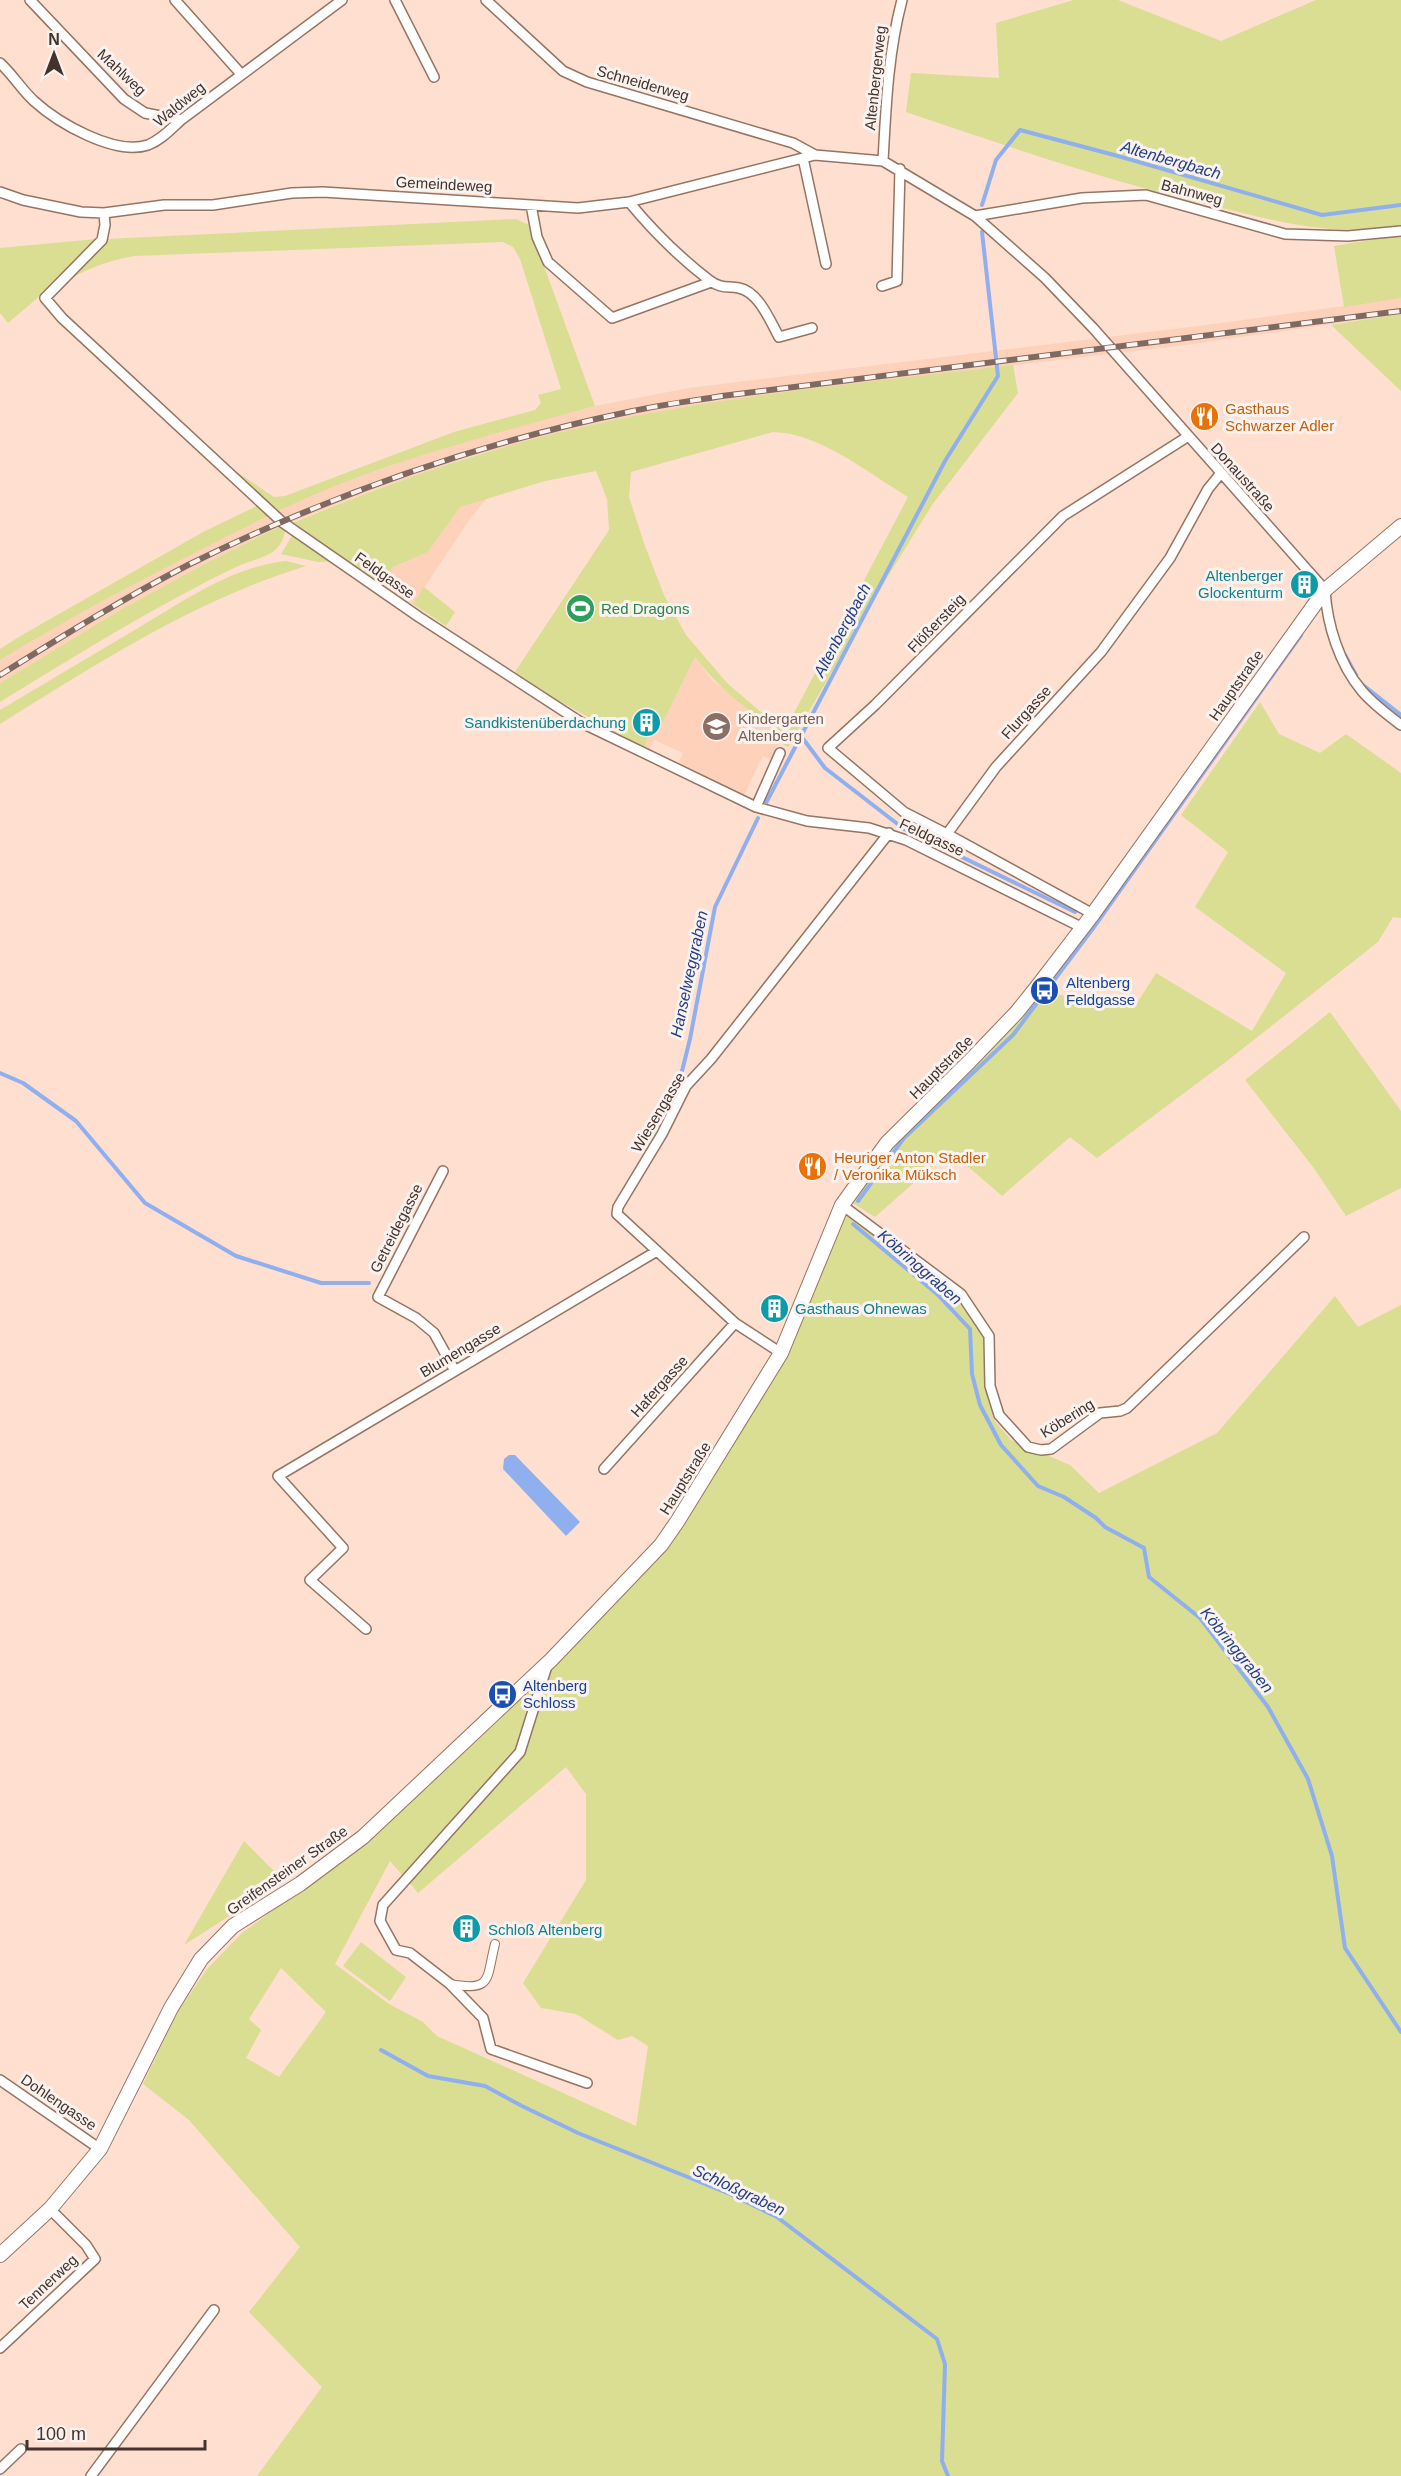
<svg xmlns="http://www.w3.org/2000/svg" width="1401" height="2476" viewBox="0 0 1401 2476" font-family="Helvetica,sans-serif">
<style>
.built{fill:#fed1ba}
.green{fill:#d9de92;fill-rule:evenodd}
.water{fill:#90afef}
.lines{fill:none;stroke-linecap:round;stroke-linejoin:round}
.stream{stroke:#90afef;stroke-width:4}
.pedestrian-casing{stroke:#967463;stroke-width:10}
.minor-casing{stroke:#967463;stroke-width:12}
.secondary-casing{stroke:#967463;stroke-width:16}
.pedestrian{stroke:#fff;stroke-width:8}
.minor{stroke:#fff;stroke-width:9}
.secondary{stroke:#fff;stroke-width:14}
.rail-casing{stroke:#7f6a61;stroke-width:6}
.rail{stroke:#faf2ee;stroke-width:4;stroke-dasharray:11;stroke-linecap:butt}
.labels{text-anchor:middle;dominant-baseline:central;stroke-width:6;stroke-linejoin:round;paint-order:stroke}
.street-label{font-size:15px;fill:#42332c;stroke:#faf2ee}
.food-label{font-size:15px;fill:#c56008;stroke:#faf2ee;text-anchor:start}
.culture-label{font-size:15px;fill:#0d838f;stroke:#faf2ee;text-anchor:end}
.leisure-label{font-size:15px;fill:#27864d;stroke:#faf2ee;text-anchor:start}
.education-label{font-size:15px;fill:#785e54;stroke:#faf2ee;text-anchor:start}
.transit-label{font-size:15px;fill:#164399;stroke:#faf2ee;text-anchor:start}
.water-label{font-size:16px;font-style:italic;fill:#213f89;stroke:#faf2ee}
</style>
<rect width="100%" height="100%" fill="#fedfd0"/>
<!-- built -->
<path class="built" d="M 1401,298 L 1401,314 L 1186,345 L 805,390 L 685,407 L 586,426 L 472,456 L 373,490 L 279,527 L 210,561 L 120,610 L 0,683 L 0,660 L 50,630 L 179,560 L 317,492 L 438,449 L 595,406 L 689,388 L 1214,324 Z
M 488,497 L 472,516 L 413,604 L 380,584 L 393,567 L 428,552 L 460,507 Z
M 695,657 L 711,679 L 768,724 L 784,733 L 772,760 L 763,756 L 743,797 L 678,765 L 683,753 L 654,740 L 649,750 L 644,748 L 648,738 L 659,730 Z"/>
<!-- green -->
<path class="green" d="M 1074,0 L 1118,0 L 1221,41 L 1316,0 L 1401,0 L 1401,225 C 1339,238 1285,223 1226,209 C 1117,184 1012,148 906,112 L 911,73 L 999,78 L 996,23 Z
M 516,219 L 529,225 L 595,406 C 487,436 377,463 276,512 L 232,472 L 234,470 L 274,497 L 285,496 L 454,432 L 535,410 L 541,403 L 538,395 L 561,389 L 520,259 L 513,247 L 503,242 L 134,256 C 107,261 88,268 65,282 L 107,239 Z
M 1401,235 L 1401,298 L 1344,307 L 1334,246 Z
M 96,239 L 54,284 L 8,323 L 0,313 L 0,248 Z
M 1401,314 L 1401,391 L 1331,325 Z
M 1013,365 L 1018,393 L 932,505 L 887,578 L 788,747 L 780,742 L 783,733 C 750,713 718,688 695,657 L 659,730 L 648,738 L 644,748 L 554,698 L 515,672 L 609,530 L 607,499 L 596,471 L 545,481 L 460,507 L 428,552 L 393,567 L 380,584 L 290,524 C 387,484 484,449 587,426 C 725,395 872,382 1013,365 ZM 773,432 C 820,433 868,473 908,497 L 784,732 L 727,683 L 686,635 L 664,595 L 645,546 L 629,497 L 631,472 Z
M 257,506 L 268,516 C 177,561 87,607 0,660 L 0,649 L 22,635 L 203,532 Z
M 279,527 L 285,531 C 281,557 258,557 238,566 C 155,606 78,654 0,702 L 0,683 L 120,610 L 210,561 Z
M 293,534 L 335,562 L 318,562 L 281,554 Z
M 286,561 L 306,566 C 195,600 98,663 0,724 L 0,710 C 46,683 92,655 138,628 C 184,601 231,567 286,561 Z
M 424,587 L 455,612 L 446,626 L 413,604 Z
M 1260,702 L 1279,734 L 1320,753 L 1346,734 L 1401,773 L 1401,918 L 1393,917 L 1378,942 L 1227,1061 L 1097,1158 L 1070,1137 L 1002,1196 L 950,1151 L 875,1217 L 851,1202 L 908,1128 L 1043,992 L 1134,1008 L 1156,973 L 1252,1031 L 1286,973 L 1195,907 L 1228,852 L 1181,815 Z
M 1330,1012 L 1401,1111 L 1401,1188 L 1346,1216 L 1313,1167 L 1245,1080 Z
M 845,1211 L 961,1303 L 986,1338 L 987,1396 L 994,1420 L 1011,1440 L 1070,1465 L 1099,1493 L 1217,1433 L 1335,1296 L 1358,1327 L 1401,1305 L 1401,2476 L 257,2476 L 322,2387 L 249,2312 L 300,2247 L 189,2120 L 143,2084 L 177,2013 L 207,1969 L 242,1933 L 350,1854 L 542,1675 L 516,1750 L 404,1877 L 390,1861 L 335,1964 L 389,2004 L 423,2022 L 437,2036 L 636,2126 L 648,2046 L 632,2036 L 618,2040 L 576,2014 L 541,2008 L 523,1983 L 586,1880 L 586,1794 L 566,1767 L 418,1893 L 409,1882 L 523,1754 L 552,1665 L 668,1546 L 784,1355 ZM 281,1968 L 326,2012 L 279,2077 L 246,2058 L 261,2030 L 249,2019 Z
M 244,1841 L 284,1881 L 184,1945 Z
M 361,1942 L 406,1977 L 390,2001 L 343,1966 Z"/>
<!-- water -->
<path class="water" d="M 509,1455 L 515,1455 L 580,1522 L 566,1536 L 503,1469 L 504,1459 Z"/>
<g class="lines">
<!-- stream -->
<path class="stream" d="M 982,205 L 996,160 L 1020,130 L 1118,156 L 1322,215 L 1401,205
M 982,232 L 998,376 L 945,461 L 801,736 L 825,768 L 904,829 L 1075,912
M 1345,655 L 1356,675
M 1363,685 L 1401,715
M 766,803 L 801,736
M 682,1071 L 690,1039 L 715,907 L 758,818
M 0,1073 L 23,1083 L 76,1121 L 145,1203 L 236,1256 L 321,1283 L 369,1283
M 858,1201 L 904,1138 L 1013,1035 L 1094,927 L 1301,635
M 853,1224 L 937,1294 L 970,1329 L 972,1374 L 980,1405 L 1001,1445 L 1038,1486 L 1064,1497 L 1096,1518 L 1105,1527 L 1144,1548 L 1149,1577 L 1200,1618 L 1268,1707 L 1308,1779 L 1332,1856 L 1345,1948 L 1401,2032
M 381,2050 L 428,2076 L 485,2086 L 522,2106 L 578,2133 L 730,2194 L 777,2217 L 937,2339 L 945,2364 L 942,2461 L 948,2476"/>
<defs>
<path id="pedestrian" d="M 450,1984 C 493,1992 486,1979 495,1944"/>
<path id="minor" d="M 30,0 L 124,99 L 145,113 L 181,120
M 175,0 L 241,74
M 395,0 L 434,77
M 486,0 L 563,71 L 587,82 L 793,143 L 815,155
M 0,63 C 13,75 22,90 34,101 C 58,123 115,156 148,145 C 161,140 171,129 181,120 L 342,0
M 803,158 L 826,264
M 883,161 C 886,106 888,53 902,0
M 0,192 L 23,200 L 81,212 L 104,213 L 164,205 L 213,205 L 292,193 L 323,192 L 578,208 L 629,202 L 815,155 L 883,161 L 975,216 L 1045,278 L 1093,328 L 1325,590 C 1327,624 1339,664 1362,691 C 1373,704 1388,715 1401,725
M 629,202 C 653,231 679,257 709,280 C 721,289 727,286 739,288 C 759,292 770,321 779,337 L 812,328
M 531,205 L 537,237 L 548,262 L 612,318 L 711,282
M 104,213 L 105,225 L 102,240 L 45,298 L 62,318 L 282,522 L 419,617 L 582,723 L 756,807 L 807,821 L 869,828 L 906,840 L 1083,928
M 975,216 L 1082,198 L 1146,195 L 1285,234 L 1348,236 L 1401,231
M 882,286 L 897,281 L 900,169
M 756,807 L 780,753
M 947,834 L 904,812 L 828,748 L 875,705 L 1063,516 L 1187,437
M 1093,914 L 947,834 L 996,767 L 1101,652 L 1170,558 L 1208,489 L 1221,473
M 443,1171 L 378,1297 L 416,1318 L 434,1333 L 455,1371
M 842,1205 L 961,1294 L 989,1336 L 990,1386 L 999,1415 L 1028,1447 L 1041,1450 L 1051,1449 L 1100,1413 L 1120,1411 L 1127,1408 L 1304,1237
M 781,1353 L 735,1323 L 617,1214 L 618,1207 L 662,1134 L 686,1086 L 711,1059 L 889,833
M 604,1469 L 735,1323
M 366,1629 L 310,1580 L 343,1548 L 278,1476 L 657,1251
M 547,1666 L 520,1752 L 383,1905 L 380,1921 L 396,1950 L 410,1953 L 450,1984 L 483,2018 L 491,2049 L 587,2083
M 0,2080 L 100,2149
M 0,2348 L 95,2259 L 86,2245 L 50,2209
M 0,2469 L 21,2449
M 91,2476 L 214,2310"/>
<path id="secondary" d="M 0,2255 L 50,2209 L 100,2149 L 171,2008 L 201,1959 L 233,1926 L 300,1884 L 363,1837 L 551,1660 L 661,1545 L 677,1522 L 781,1353 L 842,1205 L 887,1143 L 970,1061 L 1017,1012 L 1037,987 L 1093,914 L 1325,590 L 1401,526"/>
</defs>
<!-- pedestrian casing -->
<use href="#pedestrian" class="pedestrian-casing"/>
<!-- minor casing -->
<use href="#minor" class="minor-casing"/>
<!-- secondary casing -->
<use href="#secondary" class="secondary-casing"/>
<!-- pedestrian -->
<use href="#pedestrian" class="pedestrian"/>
<!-- minor -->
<use href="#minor" class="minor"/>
<!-- secondary -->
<use href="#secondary" class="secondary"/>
<defs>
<path id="rail" d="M 0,675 C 61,637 124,598 188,565 C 328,496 475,444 628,412 C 659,405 691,401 722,396 L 1401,311"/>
</defs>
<!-- rail casing -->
<use href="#rail" class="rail-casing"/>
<!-- rail -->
<use href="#rail" class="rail"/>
</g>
<!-- icons -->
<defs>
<symbol id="restaurant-disc" viewBox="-11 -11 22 22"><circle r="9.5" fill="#e8710a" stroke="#faf2ee"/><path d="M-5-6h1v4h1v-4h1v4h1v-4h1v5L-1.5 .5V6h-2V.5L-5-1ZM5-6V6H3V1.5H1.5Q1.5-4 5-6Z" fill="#fff"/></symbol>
<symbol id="building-disc" viewBox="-11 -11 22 22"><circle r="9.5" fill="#0f9aa8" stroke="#faf2ee"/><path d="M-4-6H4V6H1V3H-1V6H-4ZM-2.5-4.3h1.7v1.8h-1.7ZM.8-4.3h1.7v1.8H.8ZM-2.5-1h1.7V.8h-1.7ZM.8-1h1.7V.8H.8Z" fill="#fff"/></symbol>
<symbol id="stadium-disc" viewBox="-11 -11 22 22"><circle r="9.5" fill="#2e9e5b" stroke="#faf2ee"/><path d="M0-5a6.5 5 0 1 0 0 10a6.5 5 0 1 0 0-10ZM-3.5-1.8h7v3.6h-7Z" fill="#fff"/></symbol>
<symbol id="school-disc" viewBox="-11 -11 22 22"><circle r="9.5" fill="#8d6e63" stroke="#faf2ee"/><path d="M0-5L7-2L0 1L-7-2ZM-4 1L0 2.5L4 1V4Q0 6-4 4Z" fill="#fff"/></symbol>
<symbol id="bus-disc" viewBox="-11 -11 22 22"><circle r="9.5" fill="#1a4fb4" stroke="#faf2ee"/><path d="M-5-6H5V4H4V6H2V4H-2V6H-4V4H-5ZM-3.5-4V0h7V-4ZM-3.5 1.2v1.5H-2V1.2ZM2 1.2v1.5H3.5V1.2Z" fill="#fff"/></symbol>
</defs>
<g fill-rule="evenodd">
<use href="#restaurant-disc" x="1188" y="400" width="33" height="33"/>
<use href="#building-disc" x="1288" y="568" width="33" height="33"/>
<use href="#stadium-disc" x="564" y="592" width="33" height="33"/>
<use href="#building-disc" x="630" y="706" width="33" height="33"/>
<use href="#school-disc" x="700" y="710" width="33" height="33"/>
<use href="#bus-disc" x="1028" y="974" width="33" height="33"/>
<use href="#restaurant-disc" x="796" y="1150" width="33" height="33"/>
<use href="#building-disc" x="758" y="1292" width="33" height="33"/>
<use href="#bus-disc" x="486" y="1678" width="33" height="33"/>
<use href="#building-disc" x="450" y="1912" width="33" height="33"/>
</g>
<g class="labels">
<!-- street labels -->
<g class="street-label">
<text transform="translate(122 72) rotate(43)">Mahlweg</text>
<text transform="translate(875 78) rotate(-84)">Altenbergerweg</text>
<text transform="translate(643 83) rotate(16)">Schneiderweg</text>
<text transform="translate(179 104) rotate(-39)">Waldweg</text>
<text transform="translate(444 184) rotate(3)">Gemeindeweg</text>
<text transform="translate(1192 192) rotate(15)">Bahnweg</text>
<text transform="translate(1243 477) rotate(48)">Donaustraße</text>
<text transform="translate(385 575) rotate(35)">Feldgasse</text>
<text transform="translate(936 623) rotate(-46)">Flößersteig</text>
<text transform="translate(1236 685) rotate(-55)">Hauptstraße</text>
<text transform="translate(1026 712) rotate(-48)">Flurgasse</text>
<text transform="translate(932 837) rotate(25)">Feldgasse</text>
<text transform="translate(941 1067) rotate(-45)">Hauptstraße</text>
<text transform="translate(658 1112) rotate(-59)">Wiesengasse</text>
<text transform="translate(396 1228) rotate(-63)">Getreidegasse</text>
<text transform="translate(460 1350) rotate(-31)">Blumengasse</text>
<text transform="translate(659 1386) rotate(-48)">Hafergasse</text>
<text transform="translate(1067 1418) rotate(-32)">Köbering</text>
<text transform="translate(685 1478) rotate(-58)">Hauptstraße</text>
<text transform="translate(287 1870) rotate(-35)">Greifensteiner Straße</text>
<text transform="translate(59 2102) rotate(34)">Dohlengasse</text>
<text transform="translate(48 2282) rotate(-43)">Tennerweg</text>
</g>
<!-- food labels -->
<g class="food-label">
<text x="1225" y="408">Gasthaus<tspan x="1225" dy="17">Schwarzer Adler</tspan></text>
<text x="834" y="1157">Heuriger Anton Stadler<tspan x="834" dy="17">/ Veronika Müksch</tspan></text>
</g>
<!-- culture labels -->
<g class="culture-label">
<text x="1283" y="575">Altenberger<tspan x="1283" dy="17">Glockenturm</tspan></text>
<text x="626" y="722">Sandkistenüberdachung</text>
<text x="795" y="1308" text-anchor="start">Gasthaus Ohnewas</text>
<text x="488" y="1929" text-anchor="start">Schloß Altenberg</text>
</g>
<!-- leisure labels -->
<g class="leisure-label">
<text x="601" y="608">Red Dragons</text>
</g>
<!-- education labels -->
<g class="education-label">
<text x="738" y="718">Kindergarten<tspan x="738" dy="17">Altenberg</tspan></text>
</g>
<!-- transit labels -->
<g class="transit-label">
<text x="1066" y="982">Altenberg<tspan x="1066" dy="17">Feldgasse</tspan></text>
<text x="523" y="1685">Altenberg<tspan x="523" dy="17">Schloss</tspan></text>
</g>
<!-- water labels -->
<g class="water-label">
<text transform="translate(1171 160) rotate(16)">Altenbergbach</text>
<text transform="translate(842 630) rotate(-62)">Altenbergbach</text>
<text transform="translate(689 974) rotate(-78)">Hanselweggraben</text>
<text transform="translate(920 1267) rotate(41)">Köbringgraben</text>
<text transform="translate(1237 1650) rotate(51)">Köbringgraben</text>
<text transform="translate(739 2190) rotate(25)">Schloßgraben</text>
</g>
</g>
<!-- north arrow -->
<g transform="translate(54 54)" stroke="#faf2ee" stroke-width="4.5" paint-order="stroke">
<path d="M0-4.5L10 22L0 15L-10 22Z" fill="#42332c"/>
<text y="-9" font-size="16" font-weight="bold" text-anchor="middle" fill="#42332c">N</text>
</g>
<!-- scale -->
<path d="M27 2440v9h178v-9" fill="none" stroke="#42332c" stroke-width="3"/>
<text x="36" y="2440" font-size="18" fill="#42332c" stroke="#faf2ee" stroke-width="4.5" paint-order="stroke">100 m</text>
</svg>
